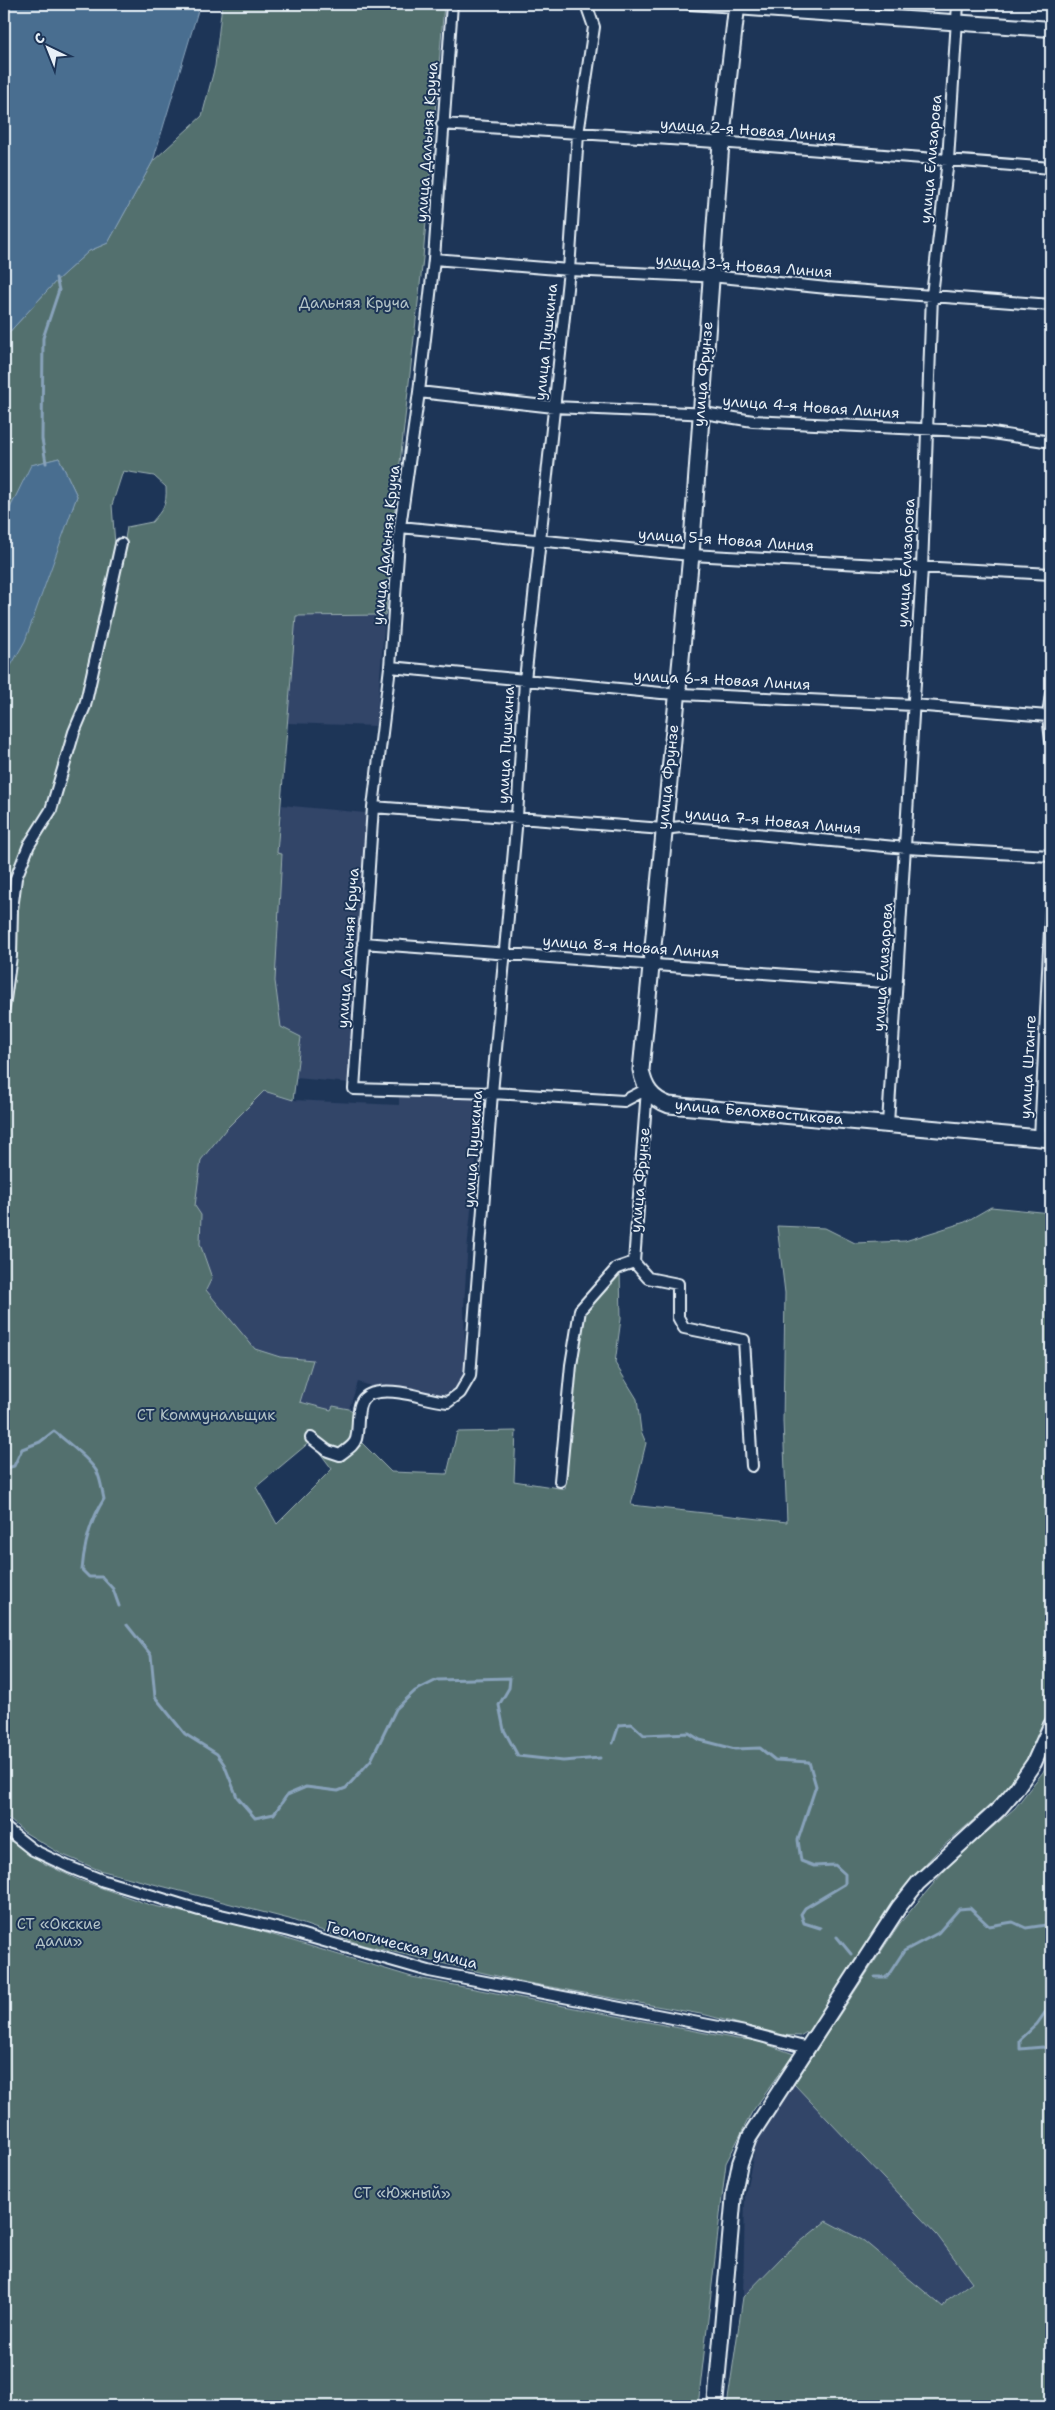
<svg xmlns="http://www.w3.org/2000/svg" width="1055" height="2410" viewBox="0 0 1055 2410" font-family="'Shantell Sans',sans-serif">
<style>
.built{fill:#304468}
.green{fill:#52706e;stroke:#9db0b3;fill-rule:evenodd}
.water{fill:#486e90;stroke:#88a2ba}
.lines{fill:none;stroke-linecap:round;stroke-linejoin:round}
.stream{stroke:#88a2ba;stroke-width:3}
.minor-casing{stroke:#e8f1f8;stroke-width:14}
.tertiary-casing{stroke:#e8f1f8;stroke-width:18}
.secondary-casing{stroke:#e8f1f8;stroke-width:19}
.minor{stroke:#1d3557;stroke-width:10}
.tertiary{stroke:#1d3557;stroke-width:14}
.secondary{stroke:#1d3557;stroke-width:15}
.labels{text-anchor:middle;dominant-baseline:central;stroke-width:4;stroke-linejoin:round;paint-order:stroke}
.street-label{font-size:15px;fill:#e8f1f8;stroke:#1d3557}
.park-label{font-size:15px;fill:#b4c4c8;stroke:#1d3557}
</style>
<rect width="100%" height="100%" fill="#1d3557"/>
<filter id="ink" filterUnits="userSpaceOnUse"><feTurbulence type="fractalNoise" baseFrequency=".02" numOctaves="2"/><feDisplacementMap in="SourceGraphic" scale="10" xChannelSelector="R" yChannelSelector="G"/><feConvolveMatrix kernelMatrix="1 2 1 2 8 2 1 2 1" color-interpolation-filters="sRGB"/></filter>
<g filter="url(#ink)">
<!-- built -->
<path class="built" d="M 823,4 L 896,4 L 895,10 Z
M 385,615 L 376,726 L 286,723 L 296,616 Z
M 282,805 L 366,813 L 350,1083 L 296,1078 L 301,1037 L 281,1027 L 275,981 L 282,854 L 277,854 Z
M 264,1091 L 293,1100 L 399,1105 L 399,1097 L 475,1097 L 482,1102 L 468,1240 L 464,1306 L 465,1345 L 463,1380 L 458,1391 L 445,1400 L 385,1390 L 358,1382 L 349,1409 L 333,1406 L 331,1410 L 300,1402 L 313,1360 L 280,1357 L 255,1349 L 206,1290 L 212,1278 L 200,1244 L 201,1215 L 195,1206 L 201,1160 L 226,1129 Z
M 794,2084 L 937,2235 L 972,2281 L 947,2300 L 943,2308 L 864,2241 L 826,2221 L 784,2255 L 743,2297 L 745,2194 L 754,2153 L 759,2133 Z"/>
<!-- green -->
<path class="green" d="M 222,4 L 444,4 L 423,258 L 393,525 L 386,611 L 385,615 L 296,616 L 277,853 L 282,854 L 275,981 L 281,1027 L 301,1037 L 293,1100 L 264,1091 L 226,1129 L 201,1160 L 195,1206 L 201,1215 L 200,1244 L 212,1278 L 206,1290 L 255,1349 L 280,1357 L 313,1360 L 300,1402 L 331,1410 L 333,1406 L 349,1409 L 361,1415 L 359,1440 L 391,1472 L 447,1474 L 457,1432 L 516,1431 L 514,1481 L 565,1489 L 573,1380 L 583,1316 L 620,1271 L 621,1319 L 615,1363 L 637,1399 L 641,1431 L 646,1443 L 631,1505 L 787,1522 L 783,1421 L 785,1293 L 777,1226 L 825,1228 L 855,1243 L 905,1241 L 965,1222 L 991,1207 L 1051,1213 L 1051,1706 C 1039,1733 1028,1764 1008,1786 C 987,1811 961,1829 938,1851 C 912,1875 893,1906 874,1935 C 865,1947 854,1958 849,1972 L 813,2028 L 800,2036 L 780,2035 L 706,2015 L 523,1982 L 363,1945 L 289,1919 L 99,1870 L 61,1854 L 24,1832 L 4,1815 L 4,1026 L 15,967 L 18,884 L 25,863 L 37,840 L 48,826 L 60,799 L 123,551 L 127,527 L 152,522 C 163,509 167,505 166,487 L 154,476 L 123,471 L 112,505 L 115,545 L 111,575 L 80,708 L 50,804 L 29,836 L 15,871 L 4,990 L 4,678 L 77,496 L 59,458 L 32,465 L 11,506 L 4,527 L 4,338 L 56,281 L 89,251 L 108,243 L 153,161 L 202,116 L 215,66 ZM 311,1441 L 332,1469 L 277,1524 L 256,1487 Z
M 1051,1755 L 1051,2406 L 727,2406 L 743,2297 L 784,2255 L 826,2221 L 864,2241 L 943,2307 L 947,2300 L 972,2282 L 937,2235 L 794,2084 L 900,1923 L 952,1862 L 1015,1808 L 1043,1772 Z
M 4,1834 L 43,1863 L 79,1880 L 150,1905 L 240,1925 L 412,1977 L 737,2039 L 754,2040 L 794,2054 L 752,2112 L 726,2163 L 698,2406 L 4,2406 Z"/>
<!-- water -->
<path class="water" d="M 4,4 L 200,4 L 153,161 L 108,243 L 89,251 L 56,281 L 4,338 Z
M 59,458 L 77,496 L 25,641 L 4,678 L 4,527 L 11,506 L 31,465 Z"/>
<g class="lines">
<!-- stream -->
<path class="stream" d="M 46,463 L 42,439 L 43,338 L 59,290 L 56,278
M 4,1471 L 7,1468 L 14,1466 L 22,1449 L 40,1442 L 54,1431 C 66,1441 91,1460 97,1472 C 101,1480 102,1491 104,1499 C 90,1521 84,1545 82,1570 L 89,1577 L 102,1577 L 113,1589 L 119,1606
M 127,1625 L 151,1655 L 155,1697 L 185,1734 L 217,1754 L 224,1764 L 237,1797 L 255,1818 L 274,1814 L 287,1795 L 306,1787 L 338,1791 L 346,1788 L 371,1760 L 396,1709 L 415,1691 L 437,1680 L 510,1678 L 509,1688 L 499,1705 L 504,1730 L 518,1756 L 563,1761 L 600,1758
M 613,1743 L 619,1725 L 632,1724 L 644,1735 L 689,1733 L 700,1740 L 735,1749 L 760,1748 L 775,1760 L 809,1762 L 816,1786 L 798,1840 L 801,1861 L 814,1866 L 835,1865 L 845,1874 L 845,1884 L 805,1908 L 801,1914 L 804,1923 L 820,1928
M 837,1937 L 851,1954
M 875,1977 L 887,1977 L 904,1951 L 938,1933 L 959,1909 L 970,1908 L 989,1926 L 1013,1922 L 1026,1928 L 1046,1925 L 1051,1933
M 1051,2004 L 1037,2024 L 1020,2040 L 1020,2049 L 1043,2047 L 1051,2051"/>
<defs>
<path id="minor" d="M 452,4 L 434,259 L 419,392 L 400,527 L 390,667 L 373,807 L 354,1089 L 492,1093 L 624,1101 L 647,1089
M 690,4 L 736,7
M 442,124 L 731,143 L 1051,168
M 434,259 L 569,270 L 721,277 L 827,288 L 1051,305
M 419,392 L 554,407 L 710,414 L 753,421 L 986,432 L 1051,442
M 400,527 L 691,555 L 1051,574
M 1051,531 L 1051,538
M 390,667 L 661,693 L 913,705 L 1048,716 L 1051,719
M 1051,693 L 1048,716 L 1051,741
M 373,807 L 663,829 L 681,827 L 906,848 L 1051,856
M 363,943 L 897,983
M 4,1007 L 11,956 L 12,909 L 16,878 L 29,845 L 51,810 L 74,732 L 85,706 L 121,544
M 647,1089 L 634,1262 L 648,1278 L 678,1284 L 678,1317 L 684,1328 L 744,1340 L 752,1466
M 888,1124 L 922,568 L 932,295 L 948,160 L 958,4
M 1040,1138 L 1051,908
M 311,1438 L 328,1451 L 340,1455 C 346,1450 354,1446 356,1439 C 361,1420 351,1395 379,1392 C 401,1389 426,1400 448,1402 L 460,1393 L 470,1376 L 492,1093 L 517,817 L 525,680 L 569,270 L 578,134 L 594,27 L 586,4
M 560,1481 L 571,1365 L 580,1310 L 617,1268 L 634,1262
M 4,1827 L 33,1850 L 69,1867 L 104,1881 L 199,1910 L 289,1931 L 429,1971 L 745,2032 L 808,2048"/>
<path id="tertiary" d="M 736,7 L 1051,29
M 715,2406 L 734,2193 L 740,2163 L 749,2138 L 899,1907 L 918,1883 L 999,1809 L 1016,1789 L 1034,1763 L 1051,1725"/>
<path id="secondary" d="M 737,4 L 721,143 L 691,555 L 641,1070 C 644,1088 652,1099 669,1105 L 1051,1139"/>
</defs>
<!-- minor casing -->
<use href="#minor" class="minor-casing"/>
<!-- tertiary casing -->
<use href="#tertiary" class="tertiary-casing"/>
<!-- secondary casing -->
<use href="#secondary" class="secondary-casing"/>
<!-- minor -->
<use href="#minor" class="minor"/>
<!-- tertiary -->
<use href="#tertiary" class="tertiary"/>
<!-- secondary -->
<use href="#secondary" class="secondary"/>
</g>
</g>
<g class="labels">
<!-- street labels -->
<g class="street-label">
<text transform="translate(748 130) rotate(4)">улица 2-я Новая Линия</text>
<text transform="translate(427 142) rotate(-86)">улица Дальняя Круча</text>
<text transform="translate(931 159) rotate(-85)">улица Елизарова</text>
<text transform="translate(744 266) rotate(4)">улица 3-я Новая Линия</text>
<text transform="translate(546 342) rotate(-84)">улица Пушкина</text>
<text transform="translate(703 374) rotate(-85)">улица Фрунзе</text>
<text transform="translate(811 407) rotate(4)">улица 4-я Новая Линия</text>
<text transform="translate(726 540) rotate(4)">улица 5-я Новая Линия</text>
<text transform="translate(386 545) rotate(-84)">улица Дальняя Круча</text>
<text transform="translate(906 563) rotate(-87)">улица Елизарова</text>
<text transform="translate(722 680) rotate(3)">улица 6-я Новая Линия</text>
<text transform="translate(506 745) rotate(-87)">улица Пушкина</text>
<text transform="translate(668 777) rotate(-84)">улица Фрунзе</text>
<text transform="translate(773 821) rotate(5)">улица 7-я Новая Линия</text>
<text transform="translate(631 947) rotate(4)">улица 8-я Новая Линия</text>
<text transform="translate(348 948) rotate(-86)">улица Дальняя Круча</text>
<text transform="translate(883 967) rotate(-86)">улица Елизарова</text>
<text transform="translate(1028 1067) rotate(-87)">улица Штанге</text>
<text transform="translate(759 1112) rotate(5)">улица Белохвостикова</text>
<text transform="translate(473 1149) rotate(-86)">улица Пушкина</text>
<text transform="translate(640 1180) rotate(-85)">улица Фрунзе</text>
<text transform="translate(402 1945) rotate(14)">Геологическая улица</text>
</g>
<!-- park labels -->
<g class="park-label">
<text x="354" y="303">Дальняя Круча</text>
<text x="206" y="1415">СТ Коммунальщик</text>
<text x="59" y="1924">СТ «Окские<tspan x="59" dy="17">дали»</tspan></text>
<text x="402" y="2193">СТ «Южный»</text>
</g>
</g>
<!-- margin -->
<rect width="1055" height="2410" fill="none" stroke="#1d3557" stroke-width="20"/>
<rect x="10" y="10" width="1035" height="2390" fill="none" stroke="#e8f1f8" stroke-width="2" filter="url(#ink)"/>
<!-- north arrow -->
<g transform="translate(48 48) rotate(317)" stroke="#1d3557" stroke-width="4" paint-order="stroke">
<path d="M0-4L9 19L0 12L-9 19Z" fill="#e8f1f8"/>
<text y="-8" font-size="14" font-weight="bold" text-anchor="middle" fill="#e8f1f8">С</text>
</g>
</svg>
